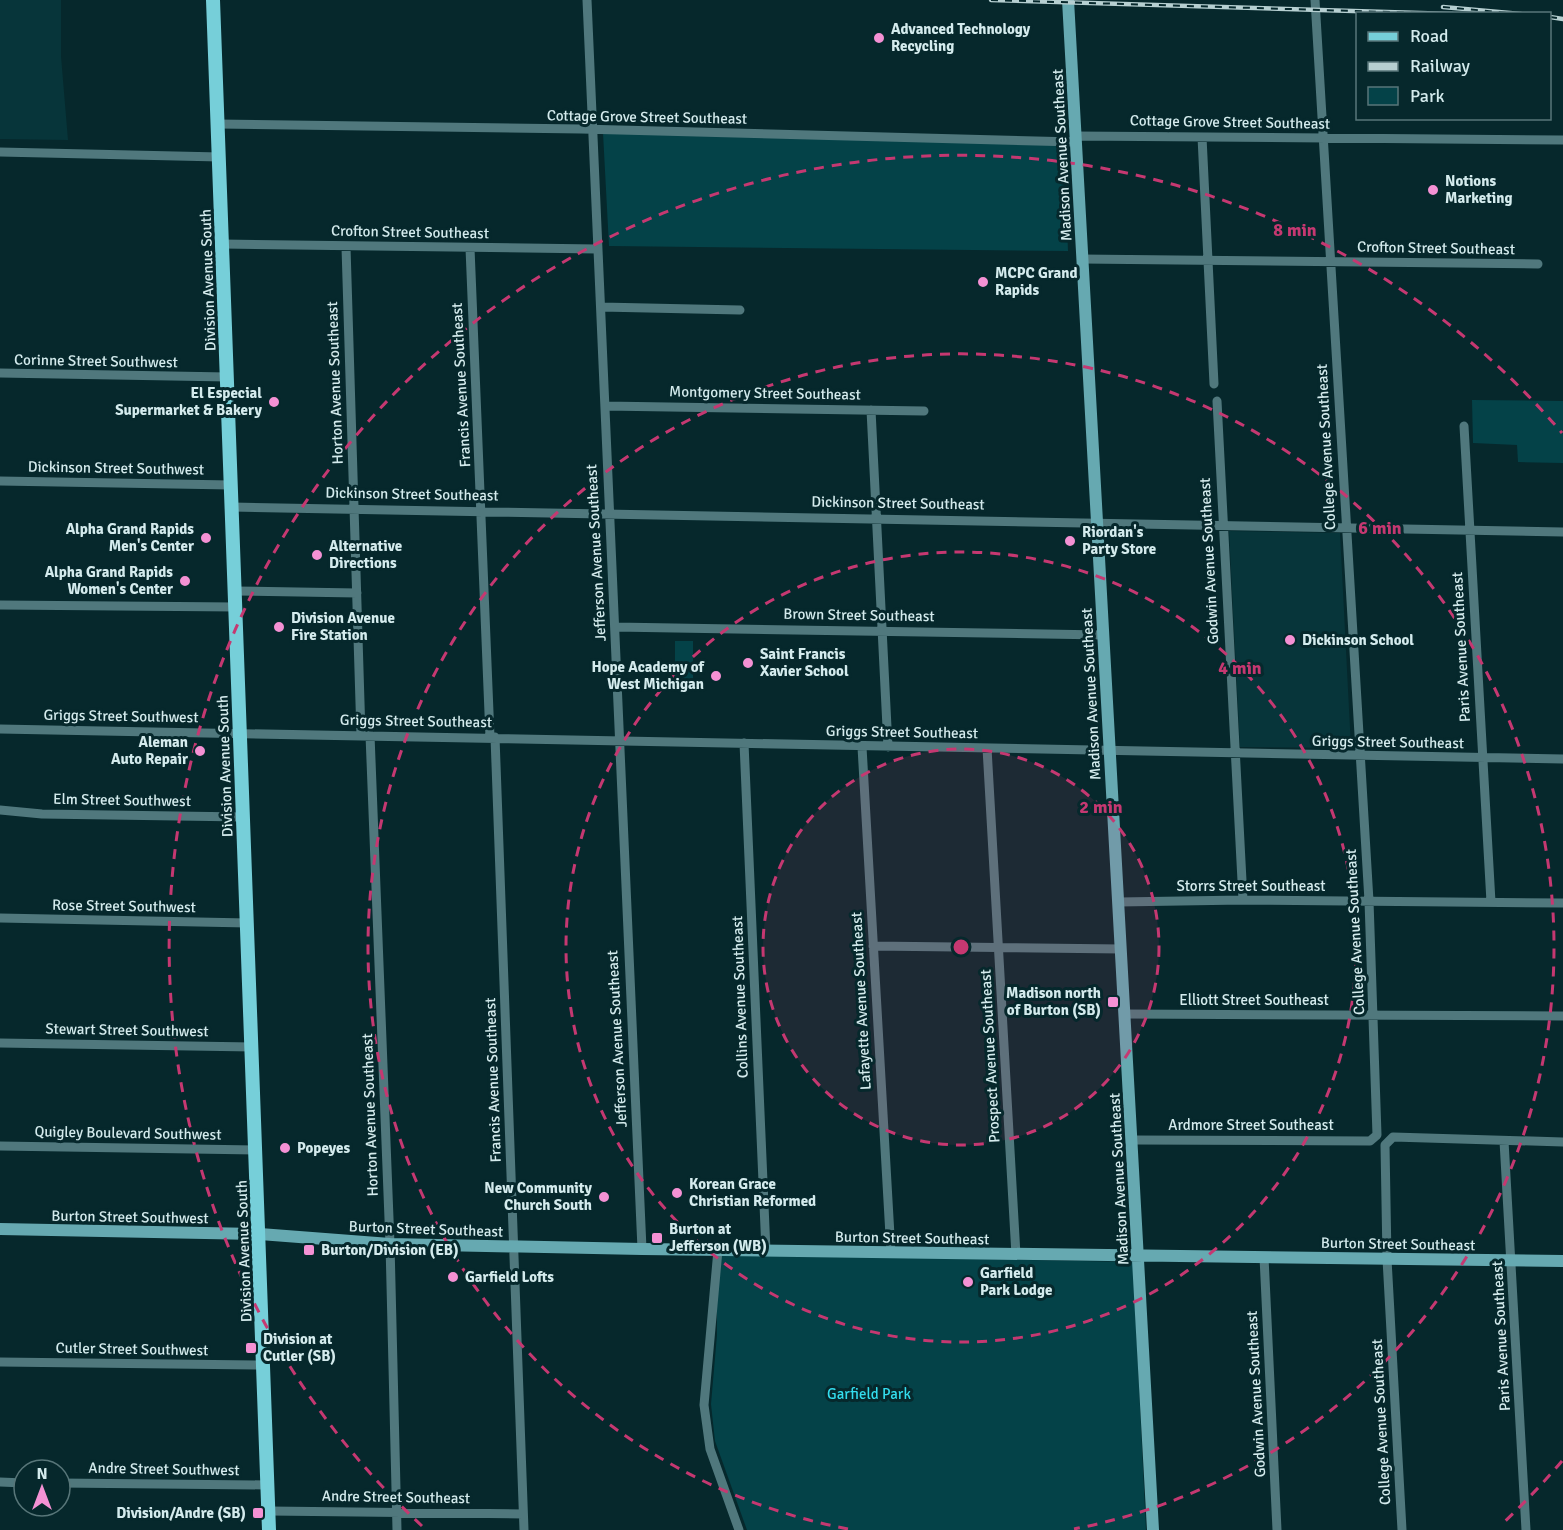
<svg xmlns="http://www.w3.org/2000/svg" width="1563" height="1530" viewBox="0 0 1563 1530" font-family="Signika,sans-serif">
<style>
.built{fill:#07353a}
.green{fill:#044248}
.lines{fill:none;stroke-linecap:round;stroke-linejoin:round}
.street{stroke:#50787d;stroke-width:9}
.secondary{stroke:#66a9b1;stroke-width:12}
.primary{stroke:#76cfd9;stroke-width:14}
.rail-casing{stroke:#b6cfd1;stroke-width:4.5}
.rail{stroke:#06282c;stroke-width:2;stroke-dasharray:7;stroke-linecap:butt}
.ring{fill:none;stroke:#c53871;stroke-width:3;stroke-dasharray:10 8}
.poi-dot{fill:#f491d4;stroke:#06282c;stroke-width:2}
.labels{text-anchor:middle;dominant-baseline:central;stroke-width:6;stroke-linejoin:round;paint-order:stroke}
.poi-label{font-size:15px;font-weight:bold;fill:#d4ebed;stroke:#06282c;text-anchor:start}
.street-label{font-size:15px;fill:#d4ebed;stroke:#06282c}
.park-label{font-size:15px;fill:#3de;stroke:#06282c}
.centre{fill:#c53871;stroke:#06282c;stroke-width:3}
.ring-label{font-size:18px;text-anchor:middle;font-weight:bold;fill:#c53871;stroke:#06282c;stroke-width:6;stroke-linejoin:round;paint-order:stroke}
</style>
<rect width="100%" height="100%" fill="#06282c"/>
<!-- built -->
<path class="built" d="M 0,0 L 61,0 L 61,56 L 68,140 L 0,139 Z
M 1229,531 L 1340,533 L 1351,748 L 1240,747 Z"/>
<!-- green -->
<path class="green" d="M 603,133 L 1064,145 L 1068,251 L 609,246 Z
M 1472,400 L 1563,401 L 1563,463 L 1518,462 L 1517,445 L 1473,443 Z
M 675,641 L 693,641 L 693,688 L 675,687 Z
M 717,1254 L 1133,1262 L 1146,1530 L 747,1530 L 715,1441 L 711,1404 L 717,1335 Z"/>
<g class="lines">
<!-- street -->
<path class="street" d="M 587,0 L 642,1249
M 218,124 L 581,129 L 1076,142
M 1076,136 L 1563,140
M 1202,137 L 1214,384
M 0,152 L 220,157
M 223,244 L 597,249
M 346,247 L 361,735
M 470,248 L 490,737
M 1082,259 L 1538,264
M 601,307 L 740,310
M 0,373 L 228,377
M 1217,401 L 1243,900
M 605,406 L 924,411
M 871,410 L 888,747
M 1464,426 L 1491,902
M 0,481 L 231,485
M 232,507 L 1563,532
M 235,591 L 357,593
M 0,605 L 236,607
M 615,627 L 1103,635
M 0,729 L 1563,759
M 370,735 L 390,1244 L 397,1530
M 495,737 L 524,1530
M 744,743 L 766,1251
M 862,747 L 891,1253
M 987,748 L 1016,1255
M 0,810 L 42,814 L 244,817
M 1119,902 L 1243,900 L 1563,903
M 0,918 L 248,923
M 873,946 L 1121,949
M 1125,1014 L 1563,1016
M 0,1043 L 253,1047
M 1133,1140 L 1370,1141 L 1377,1135 L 1369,901 L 1315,0
M 1504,1141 L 1526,1530
M 0,1146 L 256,1150
M 718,1250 L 704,1405 L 710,1449 L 739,1530
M 1264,1257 L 1277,1530
M 0,1362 L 264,1365
M 0,1482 L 24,1483
M 60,1483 L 267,1485
M 269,1511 L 523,1514
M 1402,1530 L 1387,1259 L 1385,1145 L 1393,1137 L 1563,1142"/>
<!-- secondary -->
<path class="secondary" d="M 1068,0 L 1153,1530
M 0,1229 L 260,1234 L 390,1244 L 642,1249 L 1563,1261"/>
<!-- primary -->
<path class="primary" d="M 213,0 L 269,1530"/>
<defs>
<path id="rail" d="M 991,0 L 1453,14
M 1443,7 L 1521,14
M 1550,17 L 1563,19"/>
</defs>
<!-- rail casing -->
<use href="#rail" class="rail-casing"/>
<!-- rail -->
<use href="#rail" class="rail"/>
</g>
<!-- distance rings -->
<circle cx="961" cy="947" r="198" fill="#c53871" fill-opacity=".12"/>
<g class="ring">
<circle cx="961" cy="947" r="198"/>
<circle cx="961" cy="947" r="395"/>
<path d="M848 1529A593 593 0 1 1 1074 1529"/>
<path d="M1562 1461A791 791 0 0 1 1500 1526M422 1526A791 791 0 1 1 1562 433"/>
</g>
<!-- markers -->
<g class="poi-dot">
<circle cx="879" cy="38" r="6"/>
<circle cx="1433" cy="190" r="6"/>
<circle cx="983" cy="282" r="6"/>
<circle cx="274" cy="402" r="6"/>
<circle cx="206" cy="538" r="6"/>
<circle cx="1070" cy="541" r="6"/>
<circle cx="317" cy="555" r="6"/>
<circle cx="185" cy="581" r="6"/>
<circle cx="279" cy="627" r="6"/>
<circle cx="1290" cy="640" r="6"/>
<circle cx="748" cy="663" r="6"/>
<circle cx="716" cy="676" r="6"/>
<circle cx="200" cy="751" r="6"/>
<rect x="1107" y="996" width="12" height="12" rx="3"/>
<circle cx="285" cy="1148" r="6"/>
<circle cx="677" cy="1193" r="6"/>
<circle cx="604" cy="1197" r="6"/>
<rect x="651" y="1232" width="12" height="12" rx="3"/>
<rect x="303" y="1244" width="12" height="12" rx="3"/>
<circle cx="453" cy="1277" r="6"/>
<circle cx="968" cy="1282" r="6"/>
<rect x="245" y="1342" width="12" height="12" rx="3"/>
<rect x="252" y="1507" width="12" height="12" rx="3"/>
</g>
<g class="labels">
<!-- poi labels -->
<g class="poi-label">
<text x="891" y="29">Advanced Technology<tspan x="891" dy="17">Recycling</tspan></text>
<text x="1445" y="181">Notions<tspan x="1445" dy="17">Marketing</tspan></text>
<text x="995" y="273">MCPC Grand<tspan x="995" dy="17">Rapids</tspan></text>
<text x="262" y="393" text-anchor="end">El Especial<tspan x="262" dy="17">Supermarket &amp; Bakery</tspan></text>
<text x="194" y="529" text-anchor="end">Alpha Grand Rapids<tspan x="194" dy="17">Men's Center</tspan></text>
<text x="1082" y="532">Riordan's<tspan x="1082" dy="17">Party Store</tspan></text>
<text x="329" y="546">Alternative<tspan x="329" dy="17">Directions</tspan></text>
<text x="173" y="572" text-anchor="end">Alpha Grand Rapids<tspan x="173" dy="17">Women's Center</tspan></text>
<text x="291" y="618">Division Avenue<tspan x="291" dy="17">Fire Station</tspan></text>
<text x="1302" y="640">Dickinson School</text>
<text x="760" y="654">Saint Francis<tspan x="760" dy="17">Xavier School</tspan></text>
<text x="704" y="667" text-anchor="end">Hope Academy of<tspan x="704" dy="17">West Michigan</tspan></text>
<text x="188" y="742" text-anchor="end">Aleman<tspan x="188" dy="17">Auto Repair</tspan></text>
<text x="1101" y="993" text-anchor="end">Madison north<tspan x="1101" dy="17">of Burton (SB)</tspan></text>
<text x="297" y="1148">Popeyes</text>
<text x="689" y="1184">Korean Grace<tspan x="689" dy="17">Christian Reformed</tspan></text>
<text x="592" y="1188" text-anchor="end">New Community<tspan x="592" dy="17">Church South</tspan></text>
<text x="669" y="1229">Burton at<tspan x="669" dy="17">Jefferson (WB)</tspan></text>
<text x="321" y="1250">Burton/Division (EB)</text>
<text x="980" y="1273">Garfield<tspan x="980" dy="17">Park Lodge</tspan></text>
<text x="465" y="1277">Garfield Lofts</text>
<text x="263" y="1339">Division at<tspan x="263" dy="17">Cutler (SB)</tspan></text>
<text x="246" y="1513" text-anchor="end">Division/Andre (SB)</text>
</g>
<!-- street labels -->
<g class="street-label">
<text transform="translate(647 117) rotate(1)">Cottage Grove Street Southeast</text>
<text transform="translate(1230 122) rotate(1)">Cottage Grove Street Southeast</text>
<text transform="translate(1062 155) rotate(-93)">Madison Avenue Southeast</text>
<text transform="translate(410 232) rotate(1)">Crofton Street Southeast</text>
<text transform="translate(1436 248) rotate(1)">Crofton Street Southeast</text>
<text transform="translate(208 280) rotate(-92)">Division Avenue South</text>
<text transform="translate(96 361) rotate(1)">Corinne Street Southwest</text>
<text transform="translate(335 383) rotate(-92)">Horton Avenue Southeast</text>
<text transform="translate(461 385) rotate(-93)">Francis Avenue Southeast</text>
<text transform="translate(765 393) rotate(1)">Montgomery Street Southeast</text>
<text transform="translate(1326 447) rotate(-93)">College Avenue Southeast</text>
<text transform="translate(116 468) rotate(1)">Dickinson Street Southwest</text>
<text transform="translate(412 494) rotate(1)">Dickinson Street Southeast</text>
<text transform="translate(898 503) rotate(1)">Dickinson Street Southeast</text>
<text transform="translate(596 553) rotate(-93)">Jefferson Avenue Southeast</text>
<text transform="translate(1209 561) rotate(-93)">Godwin Avenue Southeast</text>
<text transform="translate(859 615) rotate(1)">Brown Street Southeast</text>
<text transform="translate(1461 647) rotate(-93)">Paris Avenue Southeast</text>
<text transform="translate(1091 694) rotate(-93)">Madison Avenue Southeast</text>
<text transform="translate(121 716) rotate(1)">Griggs Street Southwest</text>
<text transform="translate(416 721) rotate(1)">Griggs Street Southeast</text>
<text transform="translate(902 732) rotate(1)">Griggs Street Southeast</text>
<text transform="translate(1388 742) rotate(1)">Griggs Street Southeast</text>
<text transform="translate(225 766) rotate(-92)">Division Avenue South</text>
<text transform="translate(122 800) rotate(1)">Elm Street Southwest</text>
<text x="1251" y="886">Storrs Street Southeast</text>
<text transform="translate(124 906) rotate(1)">Rose Street Southwest</text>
<text transform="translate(1355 932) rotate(-93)">College Avenue Southeast</text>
<text transform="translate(740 997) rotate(-92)">Collins Avenue Southeast</text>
<text x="1254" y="1000">Elliott Street Southeast</text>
<text transform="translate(861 1001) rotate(-93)">Lafayette Avenue Southeast</text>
<text transform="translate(127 1030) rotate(1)">Stewart Street Southwest</text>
<text transform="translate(617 1039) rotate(-93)">Jefferson Avenue Southeast</text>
<text transform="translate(990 1056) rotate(-93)">Prospect Avenue Southeast</text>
<text transform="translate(493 1080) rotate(-92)">Francis Avenue Southeast</text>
<text transform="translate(370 1115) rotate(-92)">Horton Avenue Southeast</text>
<text x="1251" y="1125">Ardmore Street Southeast</text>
<text transform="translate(128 1133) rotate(1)">Quigley Boulevard Southwest</text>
<text transform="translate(1119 1179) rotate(-93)">Madison Avenue Southeast</text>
<text transform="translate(130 1217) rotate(1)">Burton Street Southwest</text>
<text transform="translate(426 1229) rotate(2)">Burton Street Southeast</text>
<text transform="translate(912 1238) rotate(1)">Burton Street Southeast</text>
<text transform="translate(1398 1244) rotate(1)">Burton Street Southeast</text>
<text transform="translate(244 1251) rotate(-92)">Division Avenue South</text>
<text transform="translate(1501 1336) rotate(-93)">Paris Avenue Southeast</text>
<text transform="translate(132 1349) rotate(1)">Cutler Street Southwest</text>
<text transform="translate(1256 1394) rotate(-93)">Godwin Avenue Southeast</text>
<text transform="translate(1381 1422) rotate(-93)">College Avenue Southeast</text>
<text transform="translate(164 1469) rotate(1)">Andre Street Southwest</text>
<text transform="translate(396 1497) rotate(1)">Andre Street Southeast</text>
</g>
<!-- park labels -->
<g class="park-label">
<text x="869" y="1394">Garfield Park</text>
</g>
</g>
<circle cx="961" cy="947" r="9" class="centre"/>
<g class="ring-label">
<text x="1295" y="236">8 min</text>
<text x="1380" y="534">6 min</text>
<text x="1240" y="674">4 min</text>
<text x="1101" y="813">2 min</text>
</g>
<!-- legend -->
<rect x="1356" y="12" width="195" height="108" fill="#06282c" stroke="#587679" stroke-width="1.5"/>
<rect x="1368" y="32" width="30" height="9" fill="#76cfd9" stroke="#587679" stroke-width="1.5"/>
<text x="1410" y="42" font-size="18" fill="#d4ebed">Road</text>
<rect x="1368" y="62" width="30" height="9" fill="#b6cfd1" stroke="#587679" stroke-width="1.5"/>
<text x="1410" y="72" font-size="18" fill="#d4ebed">Railway</text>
<rect x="1368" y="87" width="30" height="18" fill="#044248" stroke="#587679" stroke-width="1.5"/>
<text x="1410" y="102" font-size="18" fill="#d4ebed">Park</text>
<!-- north arrow -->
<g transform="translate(42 1488)"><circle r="28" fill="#06282c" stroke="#587679" stroke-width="1.5"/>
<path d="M0-4.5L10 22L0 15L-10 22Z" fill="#f491d4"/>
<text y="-9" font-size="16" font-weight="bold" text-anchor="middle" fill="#d4ebed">N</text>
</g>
</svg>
